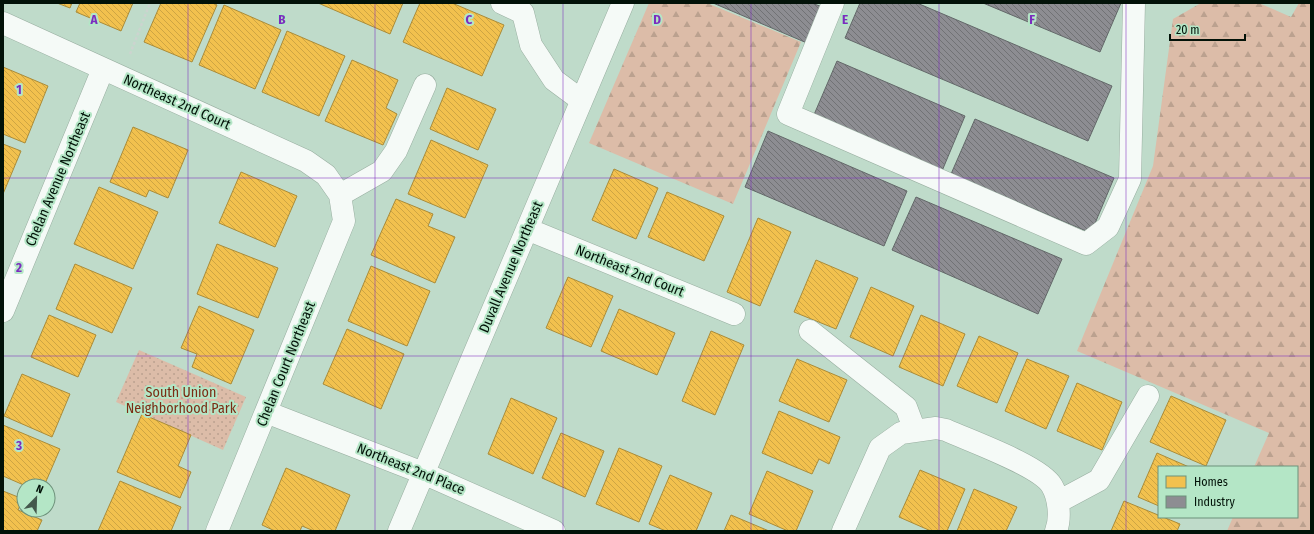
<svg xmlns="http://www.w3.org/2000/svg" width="1314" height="534" viewBox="0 0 1314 534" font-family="'Fira Sans Condensed',sans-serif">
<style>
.forest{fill:url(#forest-firs)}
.park{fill:url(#park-dots)}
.homes{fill:url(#homes-back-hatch);stroke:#aa8c39}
.industry{fill:url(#industry-back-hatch);stroke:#636869}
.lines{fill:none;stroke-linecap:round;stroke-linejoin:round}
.minor-casing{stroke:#98aea0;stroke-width:23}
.path{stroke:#ccd4cf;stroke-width:2.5;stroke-dasharray:3 2;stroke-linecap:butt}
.minor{stroke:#f5faf7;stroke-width:22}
.grid{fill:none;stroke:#7b2cbf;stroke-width:1;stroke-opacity:0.55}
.labels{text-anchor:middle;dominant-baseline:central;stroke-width:4;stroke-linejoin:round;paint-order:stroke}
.street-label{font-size:14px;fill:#021208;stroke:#b4e6c6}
.park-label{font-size:14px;fill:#7b2c14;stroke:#b4e6c6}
.grid-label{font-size:13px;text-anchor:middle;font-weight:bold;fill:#7b2cbf;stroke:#b4e6c6;stroke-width:4;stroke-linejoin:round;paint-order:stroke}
</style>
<defs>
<pattern id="forest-firs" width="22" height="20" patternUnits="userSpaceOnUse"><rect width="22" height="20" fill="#dcbca8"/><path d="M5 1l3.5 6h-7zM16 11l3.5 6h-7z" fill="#bba18f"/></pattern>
<pattern id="park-dots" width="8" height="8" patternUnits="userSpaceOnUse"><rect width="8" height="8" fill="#dcbca8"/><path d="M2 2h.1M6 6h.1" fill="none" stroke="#bba18f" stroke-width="1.8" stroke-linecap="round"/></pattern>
<pattern id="homes-back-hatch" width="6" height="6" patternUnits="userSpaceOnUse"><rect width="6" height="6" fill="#f2c14e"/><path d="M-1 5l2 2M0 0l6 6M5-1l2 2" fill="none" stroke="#cea543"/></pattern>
<pattern id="industry-back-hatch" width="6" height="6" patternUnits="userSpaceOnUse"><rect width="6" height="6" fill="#8d8d92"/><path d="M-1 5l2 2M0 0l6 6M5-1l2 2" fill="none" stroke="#717275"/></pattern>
</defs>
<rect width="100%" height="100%" fill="#bfdbca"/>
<!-- forest -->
<path class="forest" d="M 649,3 L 707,3 L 801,42 L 733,204 L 589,143 Z
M 1201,3 L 1259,3 L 1291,17 L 1299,3 L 1311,3 L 1311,531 L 1227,531 L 1233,517 L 1297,517 L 1297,467 L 1254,467 L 1269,433 L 1077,351 L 1153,166 L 1173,19 Z"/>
<!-- park -->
<path class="park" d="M 139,350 L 246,397 L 223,450 L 116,402 Z"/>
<!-- homes -->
<path class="homes" d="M 57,3 L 72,3 L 70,8 Z
M 80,3 L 133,3 L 121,31 L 76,12 Z
M 161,3 L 213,3 L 217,5 L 192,62 L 144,42 Z
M 318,3 L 403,3 L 390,34 Z
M 420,3 L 452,3 L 504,25 L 482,76 L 403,42 Z
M 224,5 L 281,30 L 255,89 L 199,65 Z
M 287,31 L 345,56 L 319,116 L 262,92 Z
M 352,60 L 398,80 L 386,108 L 397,114 L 383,145 L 325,121 Z
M 3,67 L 48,86 L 25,143 L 3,134 Z
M 447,88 L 496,109 L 478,150 L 430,129 Z
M 133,127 L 188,150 L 168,198 L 149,190 L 146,197 L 110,182 Z
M 431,140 L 488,165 L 465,218 L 408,194 Z
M 3,144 L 21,151 L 3,194 Z
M 614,169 L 658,188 L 636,239 L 592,220 Z
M 241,172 L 297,196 L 275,247 L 219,223 Z
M 99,187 L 158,212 L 133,269 L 74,244 Z
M 667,192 L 724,216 L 704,261 L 648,237 Z
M 396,199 L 433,214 L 428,226 L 455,237 L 435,283 L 371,255 Z
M 758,218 L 791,232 L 760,306 L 727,292 Z
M 217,244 L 278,268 L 258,318 L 197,294 Z
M 816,260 L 858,278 L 836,329 L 794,312 Z
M 75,264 L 132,288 L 112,333 L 56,309 Z
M 371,266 L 430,291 L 407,346 L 348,321 Z
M 568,277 L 613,296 L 591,347 L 546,328 Z
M 871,287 L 914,306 L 893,356 L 850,337 Z
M 199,306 L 254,330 L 231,384 L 192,367 L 197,354 L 181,348 Z
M 619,309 L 675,333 L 657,375 L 601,351 Z
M 49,315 L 96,335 L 78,377 L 31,357 Z
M 921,315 L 965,334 L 943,386 L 899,367 Z
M 347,329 L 404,354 L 381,409 L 323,384 Z
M 711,331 L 744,345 L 715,415 L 682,401 Z
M 979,336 L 1018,353 L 997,403 L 957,386 Z
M 797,359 L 847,380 L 829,422 L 779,401 Z
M 1027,359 L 1069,376 L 1046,429 L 1005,411 Z
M 22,374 L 70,394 L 52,437 L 4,416 Z
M 1077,383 L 1122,402 L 1102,450 L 1057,431 Z
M 1171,396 L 1226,420 L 1206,466 L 1150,442 Z
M 511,398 L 557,418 L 533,474 L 488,454 Z
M 779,411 L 840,437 L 829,464 L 819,459 L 812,474 L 762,453 Z
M 142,414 L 191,435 L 178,466 L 191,472 L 180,498 L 117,472 Z
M 3,425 L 60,449 L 44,486 L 26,486 L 3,476 Z
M 561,433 L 604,451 L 585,497 L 542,478 Z
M 619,448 L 662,466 L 639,522 L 596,504 Z
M 1157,453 L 1189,467 L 1159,467 L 1159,506 L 1138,497 Z
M 286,468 L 350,495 L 335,531 L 314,531 L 302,526 L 300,531 L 275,531 L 262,525 Z
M 920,470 L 965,489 L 947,531 L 931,531 L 899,517 Z
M 767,471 L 813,491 L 796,531 L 788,531 L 749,514 Z
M 670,475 L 712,493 L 696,531 L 666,531 L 649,524 Z
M 120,481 L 181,507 L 171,531 L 98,531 Z
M 974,489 L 1017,507 L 1006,531 L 957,531 Z
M 3,491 L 23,499 L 18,510 L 42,520 L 37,531 L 3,531 Z
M 1124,501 L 1180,524 L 1177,531 L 1111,531 Z
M 731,515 L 769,531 L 724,531 Z"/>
<!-- industry -->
<path class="industry" d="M 713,3 L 812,3 L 822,7 L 807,43 Z
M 860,3 L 917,3 L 1112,86 L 1088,141 L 845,38 Z
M 983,3 L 1121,3 L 1100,52 Z
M 837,61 L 965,116 L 942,171 L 813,117 Z
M 975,119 L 1114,178 L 1091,233 L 951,174 Z
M 768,131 L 907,191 L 884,246 L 745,187 Z
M 916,197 L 1062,259 L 1038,314 L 892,250 Z"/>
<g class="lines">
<defs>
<path id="minor" d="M 502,3 L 523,13 L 531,45 L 554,80 L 581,100
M 833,3 L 788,114 L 1086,244 L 1108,227 L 1130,179 L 1134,3
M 3,23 L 306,161 L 326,175 L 340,195 L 344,221 L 217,531
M 340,195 L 382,171 L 396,151 L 425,85
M 527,229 L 734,314
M 3,311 L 103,69
M 810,331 L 906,407 L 915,431
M 266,412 L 423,473 L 554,531
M 1058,502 L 1099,480 L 1148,396
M 399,531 L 623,3
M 843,531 L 880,448 L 901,433 L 936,428 L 946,430 C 970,441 1041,466 1052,486 C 1059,498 1061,518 1056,531"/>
</defs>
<!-- minor casing -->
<use href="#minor" class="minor-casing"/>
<!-- path -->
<path class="path" d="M 130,54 L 150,3"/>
<!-- minor -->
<use href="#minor" class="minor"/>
</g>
<!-- grid -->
<path class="grid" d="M 188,3 L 188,531M 375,3 L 375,531M 563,3 L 563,531M 751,3 L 751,531M 939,3 L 939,531M 1126,3 L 1126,531M 3,178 L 1311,178M 3,356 L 1311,356"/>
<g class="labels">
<!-- street labels -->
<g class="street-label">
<text transform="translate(177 102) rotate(24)">Northeast 2nd Court</text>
<text transform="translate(58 179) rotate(-67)">Chelan Avenue Northeast</text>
<text transform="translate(511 267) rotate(-67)">Duvall Avenue Northeast</text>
<text transform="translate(630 271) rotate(22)">Northeast 2nd Court</text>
<text transform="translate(286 364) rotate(-68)">Chelan Court Northeast</text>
<text transform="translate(411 469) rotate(22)">Northeast 2nd Place</text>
</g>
<!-- park labels -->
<g class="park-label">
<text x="181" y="392">South Union<tspan x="181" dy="16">Neighborhood Park</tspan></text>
</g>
</g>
<g class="grid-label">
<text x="94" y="24">A</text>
<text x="282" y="24">B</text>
<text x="469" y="24">C</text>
<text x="657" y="24">D</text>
<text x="845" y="24">E</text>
<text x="1032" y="24">F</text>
<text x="19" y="94">1</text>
<text x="19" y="272">2</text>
<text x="19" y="450">3</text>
</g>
<!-- border -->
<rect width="1314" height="534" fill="none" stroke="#021208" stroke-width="8"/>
<!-- legend -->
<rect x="1158" y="466" width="140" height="52" fill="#b4e6c6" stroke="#6d917a"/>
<rect x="1166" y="476" width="20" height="12" fill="#f2c14e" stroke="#6d917a"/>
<text x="1194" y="486" font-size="12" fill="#021208">Homes</text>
<rect x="1166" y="496" width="20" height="12" fill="#8d8d92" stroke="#6d917a"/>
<text x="1194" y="506" font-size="12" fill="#021208">Industry</text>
<!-- north arrow -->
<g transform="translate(36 498) rotate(23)"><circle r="19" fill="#b4e6c6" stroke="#6d917a"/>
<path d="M0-3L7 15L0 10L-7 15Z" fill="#44584c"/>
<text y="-6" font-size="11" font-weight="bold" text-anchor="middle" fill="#021208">N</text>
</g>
<!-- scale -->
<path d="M1170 34v6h75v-6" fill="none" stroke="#021208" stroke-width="2"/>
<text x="1176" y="34" font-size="12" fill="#021208" stroke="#b4e6c6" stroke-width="3" paint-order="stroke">20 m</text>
</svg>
